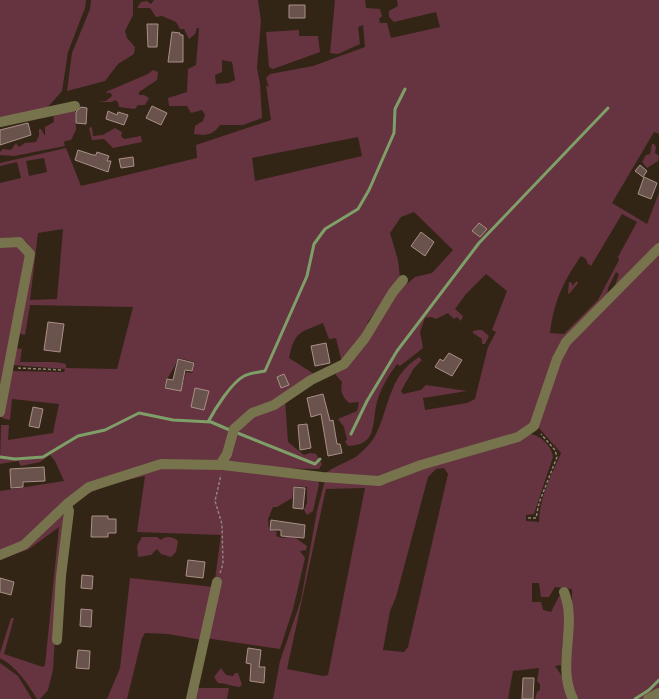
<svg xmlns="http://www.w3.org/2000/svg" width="659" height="699" viewBox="0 0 659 699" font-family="Jost,sans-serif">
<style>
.green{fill:#663340;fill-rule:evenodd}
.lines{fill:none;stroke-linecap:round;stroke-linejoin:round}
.stream{stroke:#7ea068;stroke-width:3}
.building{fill:#6a534c;stroke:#a99088}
.path{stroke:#908477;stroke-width:1.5;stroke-dasharray:3 2;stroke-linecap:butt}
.minor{stroke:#76734d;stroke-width:10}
</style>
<rect width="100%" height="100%" fill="#332515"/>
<!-- green -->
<path class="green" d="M 0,0 L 86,0 L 85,8 L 68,52 L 62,91 L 47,108 L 0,120 Z
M 91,0 L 133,0 L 133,15 L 125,31 L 127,38 L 135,47 L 134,54 L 118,64 L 105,81 L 67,91 L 72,53 L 90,9 Z
M 154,0 L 258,0 L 261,21 L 257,68 L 260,84 L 262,118 L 243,125 L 220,125 C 213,135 206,136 194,134 L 195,126 L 203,121 L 205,115 L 202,110 L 191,113 L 187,106 L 169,106 L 168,98 L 187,92 L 188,69 L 196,65 L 199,28 L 197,28 L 195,34 L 189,39 L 184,29 L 180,29 L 176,22 L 162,16 L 156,17 L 150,8 L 137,8 L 141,2 L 147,1 L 151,4 ZM 222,60 L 232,62 L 235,80 L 229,83 L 216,84 L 215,75 L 222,72 Z
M 335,0 L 365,0 L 366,8 L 380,9 L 382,16 L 379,19 L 380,23 L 387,23 L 391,38 L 440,27 L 436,12 L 394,22 L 389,17 L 389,11 L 398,6 L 397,0 L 659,0 L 659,134 L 654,132 L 612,203 L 647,224 L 659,193 L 659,245 L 613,291 L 619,274 L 616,272 L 608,288 L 607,298 C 592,312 574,327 562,344 C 547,368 543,399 532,425 L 520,434 L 510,438 L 435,460 L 389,476 L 380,479 L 326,474 C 328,469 350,461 357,456 C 362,452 370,444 374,438 C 390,409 387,377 419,357 L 422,360 L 414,368 L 401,391 L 403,394 L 421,390 L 426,385 L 467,391 L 423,398 L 425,410 L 467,403 L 475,399 L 488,347 L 496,332 L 492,330 L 507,291 L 486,274 L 466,294 L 455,309 L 463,316 L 461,321 L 457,317 L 454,319 L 448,313 L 436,319 L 431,317 L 425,318 L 420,332 L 423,348 L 400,366 L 397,364 C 388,376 379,391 376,406 C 372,427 376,445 348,446 L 345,441 L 347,440 L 344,427 L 338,419 L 357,411 L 359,402 L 349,403 C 342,396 340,392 342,382 L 336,375 L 335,372 L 344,366 L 367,339 L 404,282 L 407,284 L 415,277 L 432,273 L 453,250 L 414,212 L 401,217 L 390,233 L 398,260 L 400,278 L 367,323 L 369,324 L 353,351 L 342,363 L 336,338 L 329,339 L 323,323 C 299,333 295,331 289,358 L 314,374 C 300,383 287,394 273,402 C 260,408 244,414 234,426 C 224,438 231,451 216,463 L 161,461 L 98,480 L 79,490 L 64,502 L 42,527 L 22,543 L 0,551 L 0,491 L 64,481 L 55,461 L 50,455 L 40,462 L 21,466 L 18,461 L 0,464 L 1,425 L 9,425 L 8,440 L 53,433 L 59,404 L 12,399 L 10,420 L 2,418 L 11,371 L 64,372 L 65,369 L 12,365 L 15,348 L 22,349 L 20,362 L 56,362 L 66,364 L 66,368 L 117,369 L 133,307 L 30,305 L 25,335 L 18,333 L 32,254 C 29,235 14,236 0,239 L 0,183 L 21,178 L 17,162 L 0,166 L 0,163 L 66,148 L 81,186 L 197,158 L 196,145 L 271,120 L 266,85 L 269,87 L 266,78 L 270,74 L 313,66 L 365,47 L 363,25 L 358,27 L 360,44 L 338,54 L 330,53 ZM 358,137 L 362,156 L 255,181 L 252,158 ZM 44,158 L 47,172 L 29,176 L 26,161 ZM 622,214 L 637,222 L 618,257 L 619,260 L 598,300 L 564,334 L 550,333 C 554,301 563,282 581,256 L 586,259 L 588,264 L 591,266 ZM 63,229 L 57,299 L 30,300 L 38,233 ZM 178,358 L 195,362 L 192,373 L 186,372 L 181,391 L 164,388 C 167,375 174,371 178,358 ZM 195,388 L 209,391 L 204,410 L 191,406 Z
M 299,30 L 299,36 L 318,36 L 320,52 L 273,69 L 269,67 L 266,32 Z
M 153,70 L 158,72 L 157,80 L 139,92 L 139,95 L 144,95 L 149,98 L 145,105 L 138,105 L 135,109 L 119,107 L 118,102 L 115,100 L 112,102 L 98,102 L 106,101 L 112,96 L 111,93 L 106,93 L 108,91 L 148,74 Z
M 75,109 L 76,130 L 71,140 L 65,141 L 64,143 L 65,146 L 14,156 L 0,155 L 0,152 L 3,149 L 11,150 L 16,143 L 19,147 L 25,143 L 36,142 L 39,136 L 39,129 L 41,129 L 45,136 L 45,127 L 54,122 L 53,112 Z
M 92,127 L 93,136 L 103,135 L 115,128 L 122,132 L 121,136 L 124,139 L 141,136 L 142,142 L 113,148 L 104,139 L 92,140 L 89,128 Z
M 652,144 L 654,144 L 656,147 L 655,153 L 659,156 L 658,161 L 647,168 L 642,162 L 646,155 L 650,154 Z
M 18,244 L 25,255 L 0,394 L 0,245 Z
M 659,253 L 659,692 L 645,699 L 576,699 L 569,681 L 572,641 L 572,589 L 555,587 L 549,597 L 541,597 L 539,583 L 532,583 L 532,602 L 541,602 L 543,610 L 551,612 L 559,596 L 562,597 L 566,627 L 562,644 L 561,665 L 555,666 L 564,679 L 568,699 L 535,699 L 537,692 L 540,690 L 540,684 L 537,681 L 539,668 L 513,671 L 508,699 L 273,699 L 280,661 L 301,600 L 317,511 L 325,480 L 386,484 L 426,468 L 531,434 C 541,436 552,446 553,457 L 534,514 L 526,515 L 526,521 L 539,522 C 539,498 552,474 561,453 L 538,427 L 562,355 L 569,343 ZM 444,468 L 448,474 L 408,647 L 404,652 L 383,650 L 390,611 L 396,597 L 428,477 L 436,469 ZM 365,488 L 328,675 L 323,676 L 287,669 L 325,493 L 326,489 Z
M 577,281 L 578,283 L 569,294 L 568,293 L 569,282 L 572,283 L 572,286 Z
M 478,330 L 482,330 L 489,336 L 485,344 L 482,344 L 482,339 L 473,333 L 473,331 Z
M 285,400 L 288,442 L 304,455 L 310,453 L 316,454 L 322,464 L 319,469 L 259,468 L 226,465 L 235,433 L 247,420 Z
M 184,465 L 317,479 L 319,484 L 313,511 L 307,515 L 304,510 L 307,503 L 307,487 L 294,486 L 292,498 L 277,507 L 273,507 L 268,519 L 269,530 L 277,532 L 276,536 L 282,538 L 293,536 L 307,546 L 306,550 L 300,551 L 305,558 L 293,609 L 280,649 L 205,638 L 194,688 L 229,688 L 227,699 L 189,699 L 202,640 L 168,634 L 145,633 L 142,638 L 127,699 L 107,699 L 120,668 L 130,578 L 214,587 L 221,535 L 137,532 L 145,476 L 113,483 L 85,495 L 85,491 L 145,471 Z
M 61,514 L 65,517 L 57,600 L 53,670 L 48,690 L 40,699 L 37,699 C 27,683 17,667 0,658 L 0,653 L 11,618 L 14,618 L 4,654 L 43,667 L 45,665 L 59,527 L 29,549 L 0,560 L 0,557 Z
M 142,537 L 157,537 L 161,540 C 166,535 173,537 178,541 L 176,552 L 171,557 L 161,554 L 157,549 L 151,555 L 138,557 L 137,546 Z
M 0,663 L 18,676 L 32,699 L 0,699 Z
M 221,668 L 226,675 L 233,676 L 235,673 L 238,673 L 242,685 L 239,687 C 231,686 225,683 218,683 L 214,677 Z"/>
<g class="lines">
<!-- stream -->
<path class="stream" d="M 208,422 C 215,409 231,383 244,376 C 250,373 259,372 265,371 L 307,276 L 314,244 L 325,229 L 358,209 L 369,190 L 394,133 L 395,109 L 405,89
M 235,432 L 315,464 L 320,459
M 351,434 L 367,401 L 397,351 L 479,243 L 608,108
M 0,457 L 15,459 L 43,457 L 78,436 L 105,430 L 139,413 L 173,420 L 211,422 L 232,431
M 635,699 L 649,690 L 659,680"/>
</g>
<!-- building -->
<path class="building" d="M 289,5 L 305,5 L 305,18 L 289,18 Z
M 147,24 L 158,24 L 157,47 L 148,47 Z
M 172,32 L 180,33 L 180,35 L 183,35 L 183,62 L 168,62 Z
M 152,106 L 167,113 L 161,125 L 146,118 Z
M 81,107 L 87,108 L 86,124 L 76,123 L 76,112 Z
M 108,111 L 117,115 L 118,112 L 128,115 L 124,125 L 106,119 Z
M 28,123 L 31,135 L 0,145 L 0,130 Z
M 78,150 L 93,155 L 96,155 L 97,152 L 109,156 L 107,161 L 111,161 L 108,172 L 75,160 Z
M 133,157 L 134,166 L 121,168 L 119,159 Z
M 640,165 L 647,171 L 643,177 L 635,171 Z
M 644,177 L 657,183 L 651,199 L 638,194 Z
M 479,223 L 487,229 L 480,237 L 472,231 Z
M 421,232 L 434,242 L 425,256 L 411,246 Z
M 48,322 L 64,324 L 60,352 L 44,350 Z
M 326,343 L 330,363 L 315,366 L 311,346 Z
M 449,353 L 462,360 L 452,376 L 435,367 L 440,359 L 443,361 Z
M 178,359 L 194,363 L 192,371 L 185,370 L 181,391 L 165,388 L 167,379 L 173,380 Z
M 284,374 L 289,385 L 281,388 L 277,377 Z
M 195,388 L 209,391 L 204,410 L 191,407 Z
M 323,394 L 330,421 L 333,420 L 337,444 L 340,444 L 342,453 L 328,456 L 321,414 L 311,417 L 307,398 Z
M 33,407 L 43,409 L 39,428 L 29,426 Z
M 307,424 L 311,448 L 300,450 L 298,425 Z
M 44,467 L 45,481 L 23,482 L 23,487 L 11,488 L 10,469 Z
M 294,487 L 305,488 L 303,509 L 293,508 Z
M 92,516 L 108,516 L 108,519 L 116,519 L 116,533 L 108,533 L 108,537 L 91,537 Z
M 271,520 L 305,525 L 304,538 L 281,536 L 281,530 L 270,530 Z
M 188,560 L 205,562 L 203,578 L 186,576 Z
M 82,575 L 93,576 L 92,589 L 81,588 Z
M 0,578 L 14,582 L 11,595 L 0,592 Z
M 81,609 L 92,610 L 91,627 L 80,626 Z
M 248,648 L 261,650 L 259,667 L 265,667 L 264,683 L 250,681 L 251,664 L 246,663 Z
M 78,650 L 90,651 L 89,669 L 76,668 Z
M 523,678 L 534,678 L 533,699 L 522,699 Z"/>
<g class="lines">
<!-- path -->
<path class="path" d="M 18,368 L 63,370
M 528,518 L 536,518 L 539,503 L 557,457 L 555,450 L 541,434
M 220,573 L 223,564 L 222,524 L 215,501 L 221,475"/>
<!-- minor -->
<path class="minor" d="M 0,122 L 75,106
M 0,243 L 19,242 L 30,254 L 0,412
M 220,465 L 227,454 L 234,429 L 252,413 L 274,405 L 311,380 L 344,364 L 365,338 L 393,292 L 403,280
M 0,555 L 24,545 L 67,504 L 89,487 L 161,464 L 223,465 L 322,477 L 379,481 L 421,465 L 518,437 L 534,426 L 557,359 L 566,342 L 659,248
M 564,592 C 578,626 556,664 573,699
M 57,640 L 61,576 L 69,511 L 67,504
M 191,699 L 217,582
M 648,699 L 659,693"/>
</g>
</svg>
